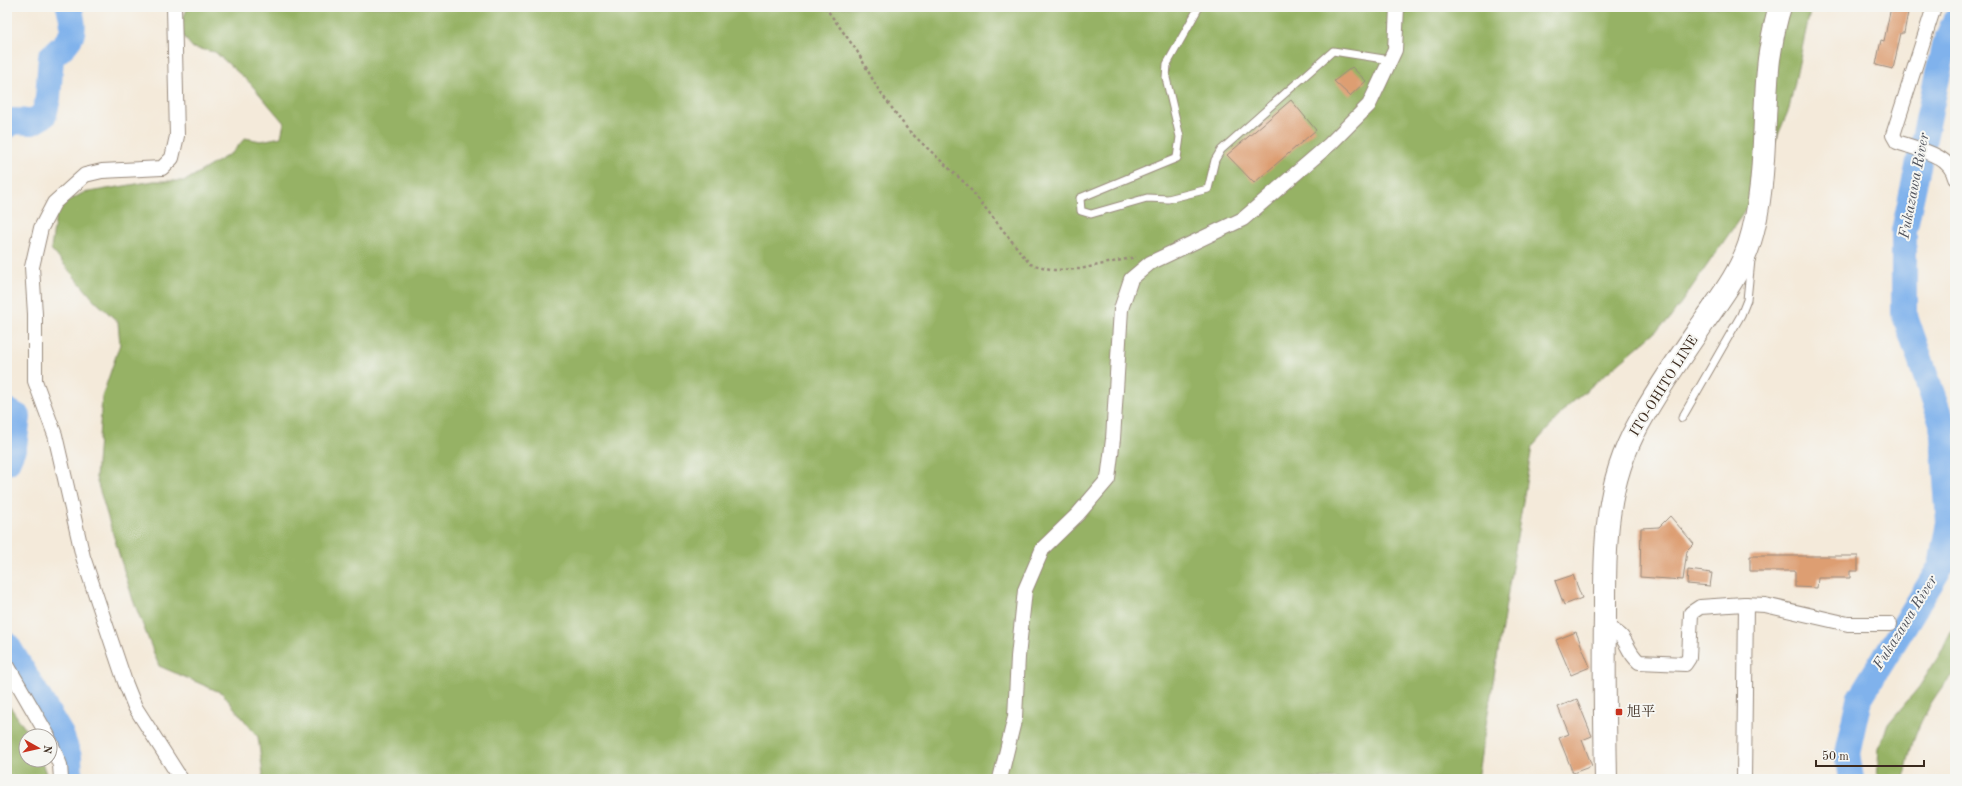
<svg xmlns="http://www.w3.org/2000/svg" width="1962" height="786" viewBox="0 0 1962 786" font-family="'Old Standard TT','Noto Serif JP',serif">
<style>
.forest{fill:#96b265;stroke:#686e42}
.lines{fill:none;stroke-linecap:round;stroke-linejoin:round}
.river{stroke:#80b2ec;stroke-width:26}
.building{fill:#dd9e72}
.service-casing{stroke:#988a7c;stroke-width:9}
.minor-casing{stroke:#988a7c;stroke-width:16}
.primary-casing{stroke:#988a7c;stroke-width:24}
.path{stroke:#988a7c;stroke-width:2.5;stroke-dasharray:3 3;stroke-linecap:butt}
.service{stroke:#fff;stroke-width:7}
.minor{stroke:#fff;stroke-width:14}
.primary{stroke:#fff;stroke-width:22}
.poi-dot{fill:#c8321e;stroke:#f6f6f2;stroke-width:1.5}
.labels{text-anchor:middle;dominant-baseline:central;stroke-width:4;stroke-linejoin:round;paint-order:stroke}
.street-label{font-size:14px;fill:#3b2a1e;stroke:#f6f6f2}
.poi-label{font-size:14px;fill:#3b2a1e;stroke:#f6f6f2;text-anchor:start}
.water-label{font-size:15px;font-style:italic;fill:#50535c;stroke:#f6f6f2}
</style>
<rect width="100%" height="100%" fill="#f6f6f2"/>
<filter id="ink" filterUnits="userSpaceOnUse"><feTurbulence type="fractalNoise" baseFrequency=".025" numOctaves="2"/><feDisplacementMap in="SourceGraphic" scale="8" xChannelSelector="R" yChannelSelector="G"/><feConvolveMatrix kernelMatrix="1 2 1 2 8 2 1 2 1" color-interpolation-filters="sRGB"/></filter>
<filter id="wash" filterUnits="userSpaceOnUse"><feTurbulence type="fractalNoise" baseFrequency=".012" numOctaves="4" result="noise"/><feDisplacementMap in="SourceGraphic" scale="16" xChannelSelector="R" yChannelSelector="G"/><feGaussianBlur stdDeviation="0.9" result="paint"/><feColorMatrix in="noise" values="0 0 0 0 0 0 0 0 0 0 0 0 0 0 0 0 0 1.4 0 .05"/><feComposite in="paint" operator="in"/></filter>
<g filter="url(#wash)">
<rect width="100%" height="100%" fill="#f4eada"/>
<!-- forest -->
<path class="forest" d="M 188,7 L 1811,7 L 1789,109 L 1747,208 L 1669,320 L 1567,407 L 1532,447 L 1477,779 L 261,779 L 263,774 L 258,737 L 222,693 L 159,666 L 133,600 L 96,478 L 102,397 L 120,344 L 118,322 L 94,300 L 51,249 L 57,207 L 83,193 L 154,181 L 185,181 L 233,152 L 245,138 L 261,141 L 281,137 L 284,123 L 250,83 L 215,52 L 193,48 L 183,36 L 181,23 Z
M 1955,623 L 1955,672 C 1928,700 1909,740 1905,779 L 1877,779 L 1879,748 L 1888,724 L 1919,687 L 1940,654 Z
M 7,705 L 11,708 L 30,736 L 26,736 L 26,760 L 41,760 L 48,779 L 7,779 Z"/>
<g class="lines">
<!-- river -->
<path class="river" d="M 7,126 L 13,121 L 32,122 L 44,115 L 48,98 L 51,57 C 71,39 78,36 69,7
M 7,411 L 18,417 L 14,446 L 7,462
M 7,645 L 61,735 L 69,757 L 70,779
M 1851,779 L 1847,753 L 1859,699 L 1941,566 L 1949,522 L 1942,423 L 1904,313 L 1904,231 L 1944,46 L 1955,21"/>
</g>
<g id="blocks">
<!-- building -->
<path class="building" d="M 1891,7 L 1909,7 L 1904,33 L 1901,33 L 1893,69 L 1876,65 L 1881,40 L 1884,41 Z
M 1352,67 L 1366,81 L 1350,96 L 1334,81 Z
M 1291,100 L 1316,130 L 1254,183 L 1227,155 Z
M 1670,516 L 1694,544 L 1687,551 L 1683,580 L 1640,577 L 1641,528 L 1659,527 Z
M 1750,556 L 1858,556 L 1858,571 L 1850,571 L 1850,578 L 1818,578 L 1817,588 L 1795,587 L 1795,571 L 1750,571 Z
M 1688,570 L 1712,573 L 1710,586 L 1687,584 Z
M 1573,575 L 1582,598 L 1564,605 L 1555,581 Z
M 1576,632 L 1590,667 L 1571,675 L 1556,640 Z
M 1577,699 L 1592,736 L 1582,740 L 1592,766 L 1573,773 L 1559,738 L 1569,734 L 1558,707 Z"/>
</g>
</g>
<g filter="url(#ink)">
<use href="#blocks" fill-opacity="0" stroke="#988a7c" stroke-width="1"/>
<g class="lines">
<defs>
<path id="service" d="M 1199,7 L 1167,64 L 1166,78 L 1180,137 L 1177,158 L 1080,198 L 1081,211 L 1091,214 L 1147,198 L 1168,199 L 1208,189 L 1215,160 L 1221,150 L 1333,51 L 1390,60
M 1682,418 L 1741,315 L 1747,300 L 1751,260"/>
<path id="minor" d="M 174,7 L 177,136 L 172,158 L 162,168 L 102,171 L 85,175 L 54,203 L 41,228 L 32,267 L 35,314 L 35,381 L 55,435 L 83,557 L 125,682 L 135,707 L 181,779
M 1934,7 L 1893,135 L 1897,142 C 1916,149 1950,154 1955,178
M 1605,627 C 1631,636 1622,647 1639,662 L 1685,664 L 1689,658 L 1691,613 L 1700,607 L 1744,604 L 1765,605 L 1848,624 L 1890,624
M 7,665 L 48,736
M 50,741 L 60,765 L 61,779
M 1000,779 L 1015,717 L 1018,657 L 1025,590 L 1043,548 L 1078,514 L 1108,479 L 1113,439 L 1121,309 L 1131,279 L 1150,263 L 1243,219 L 1330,144 L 1369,105 L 1395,50 L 1397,7
M 1744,779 L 1746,604"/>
<path id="primary" d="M 1606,779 C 1605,725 1604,670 1605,616 C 1605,548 1604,486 1638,425 C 1658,388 1682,354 1706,319 C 1722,296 1740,272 1749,245 C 1768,186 1762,120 1769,59 C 1772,41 1774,24 1780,7"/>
</defs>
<!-- service casing -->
<use href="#service" class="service-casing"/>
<!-- minor casing -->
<use href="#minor" class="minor-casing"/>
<!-- primary casing -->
<use href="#primary" class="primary-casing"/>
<!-- path -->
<path class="path" d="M 825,7 L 857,51 L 878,89 L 908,130 L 967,185 L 1030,264 L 1054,270 L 1080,269 L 1136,257"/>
<!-- service -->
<use href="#service" class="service"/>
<!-- minor -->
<use href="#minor" class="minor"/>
<!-- primary -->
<use href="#primary" class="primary"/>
</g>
</g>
<!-- markers -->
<rect class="poi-dot" x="1615" y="708" width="8" height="8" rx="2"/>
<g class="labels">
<!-- street labels -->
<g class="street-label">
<text transform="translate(1664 386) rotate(-58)">ITO-OHITO LINE</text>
</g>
<!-- poi labels -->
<g class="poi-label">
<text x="1627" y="712">旭平</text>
</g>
<!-- water labels -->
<g class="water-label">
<text transform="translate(1915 186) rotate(-79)">Fukazawa River</text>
<text transform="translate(1906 623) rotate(-58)">Fukazawa River</text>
</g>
</g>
<!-- margin -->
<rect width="1962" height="786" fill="none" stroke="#f6f6f2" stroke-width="24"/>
<!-- north arrow -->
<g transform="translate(38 748) rotate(98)"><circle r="19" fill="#f6f6f2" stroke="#aba49d"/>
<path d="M0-3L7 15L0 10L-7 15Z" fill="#c8321e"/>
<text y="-6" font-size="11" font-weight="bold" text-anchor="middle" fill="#3b2a1e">N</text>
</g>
<!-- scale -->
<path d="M1816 760v6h108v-6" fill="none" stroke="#3b2a1e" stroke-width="2"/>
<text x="1822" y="760" font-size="12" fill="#3b2a1e" stroke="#f6f6f2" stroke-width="3" paint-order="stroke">50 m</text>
</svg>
